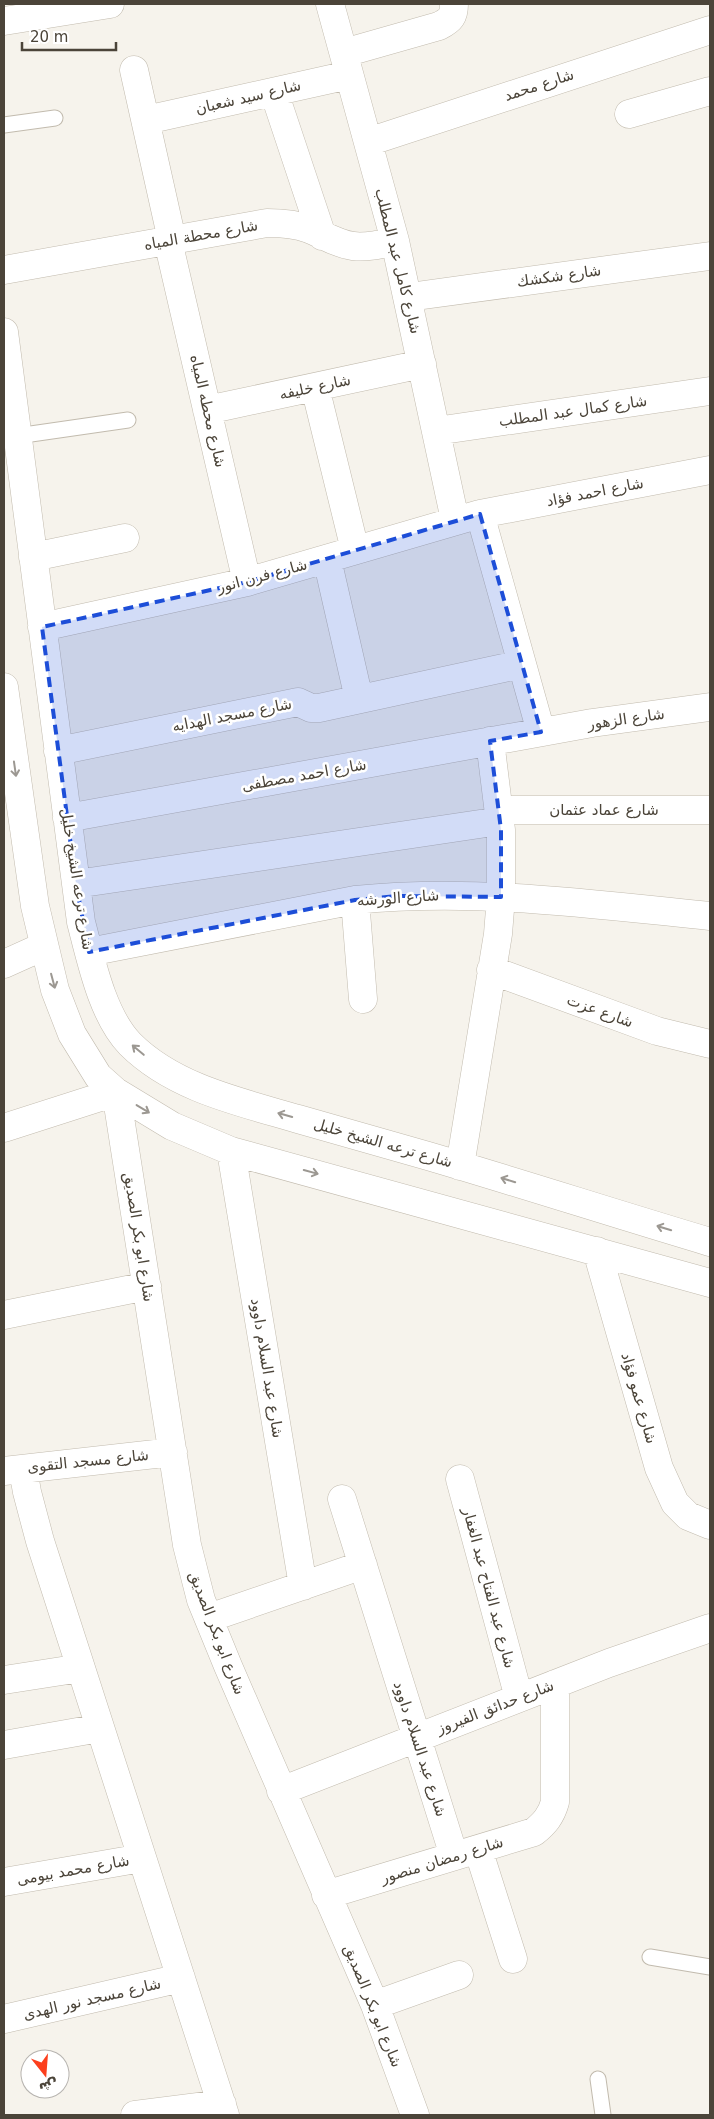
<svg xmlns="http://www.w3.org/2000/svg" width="714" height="2119" viewBox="0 0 714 2119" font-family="'DejaVu Sans','Noto Naskh Arabic',sans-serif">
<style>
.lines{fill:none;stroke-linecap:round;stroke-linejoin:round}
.service-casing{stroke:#c2bbae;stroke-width:17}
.minor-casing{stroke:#c2bbae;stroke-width:29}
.service{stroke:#fff;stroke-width:15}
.minor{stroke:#fff;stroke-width:28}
.oneway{stroke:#9c9892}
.marked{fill:#1d4ed8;fill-opacity:0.2;stroke:#1d4ed8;stroke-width:4;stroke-dasharray:10 6;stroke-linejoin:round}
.labels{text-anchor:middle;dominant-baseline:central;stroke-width:5;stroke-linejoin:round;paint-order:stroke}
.street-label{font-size:15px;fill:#4b4439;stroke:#fff}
</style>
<rect width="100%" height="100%" fill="#f6f3ec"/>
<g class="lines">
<defs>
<path id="service" d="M 4,125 L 55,118
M 17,436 L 128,420
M 650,1957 L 710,1967
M 598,2079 L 603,2115"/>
<path id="minor" d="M 330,4 L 395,241 L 455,520
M 4,21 L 110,4
M 344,53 L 439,26 C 451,20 454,16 454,4
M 134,70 L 172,240
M 274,92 L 322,236
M 629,114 L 710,91
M 146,120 L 349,75
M 368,142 L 710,30
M 168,241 L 247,582
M 4,270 L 267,223 C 281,223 296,224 309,229 C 324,235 337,244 353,246 C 367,248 382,244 395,241
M 409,297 L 710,256
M 4,332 L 81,922 C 91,960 102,1015 130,1044 C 174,1088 240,1102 298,1119 C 341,1131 385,1144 428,1156 C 523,1184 616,1214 710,1242
M 315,387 L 355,550
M 207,410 L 422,364
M 436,431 L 710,391
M 480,514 L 541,732
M 33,557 L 125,538
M 327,559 L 359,699
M 42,627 L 247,582 L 480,514 L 710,470
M 4,687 L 35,906 L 55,990 L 72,1034 L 98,1076 L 116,1092 L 172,1126 L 231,1151 L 710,1283
M 58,751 L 298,702 L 311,708 L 319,708 L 522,664
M 499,810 L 710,810
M 67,818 L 592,723 L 710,707
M 76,884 L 500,821
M 355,900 L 363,999
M 89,952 L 355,900 C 474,888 592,904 710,916
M 4,964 L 44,946
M 491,970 L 657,1031 L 710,1044
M 4,1128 L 116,1092 L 187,1545 L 201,1600 L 228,1666 L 375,2005 L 415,2115
M 231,1151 L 303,1586
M 460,1166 L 498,934 L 501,897 L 501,830 L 490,741
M 597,1251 L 659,1468 L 675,1503 L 688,1516 L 710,1525
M 4,1315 L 147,1286
M 23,1469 L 27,1492 L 40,1541 L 225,2115
M 4,1471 L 173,1452
M 460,1479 L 519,1698
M 342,1499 L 454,1856
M 209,1618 L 363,1565
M 4,1680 L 81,1668
M 4,1745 L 100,1728
M 281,1791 L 609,1663 L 710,1628
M 478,1849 L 513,1959
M 4,1882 L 142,1858
M 326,1895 L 534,1832 C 545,1823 551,1816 555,1802 L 555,1684
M 375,2005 L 459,1975
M 4,2019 L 181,1978
M 135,2115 L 222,2104"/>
</defs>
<!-- service casing -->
<use href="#service" class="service-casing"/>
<!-- minor casing -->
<use href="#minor" class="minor-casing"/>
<!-- service -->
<use href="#service" class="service"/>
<!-- minor -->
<use href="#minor" class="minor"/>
</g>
<!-- one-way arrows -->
<defs><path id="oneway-shaft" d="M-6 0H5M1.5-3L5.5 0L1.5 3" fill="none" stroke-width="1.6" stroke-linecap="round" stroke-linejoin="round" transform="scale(1.25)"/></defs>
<g class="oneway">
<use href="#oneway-shaft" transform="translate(15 769) rotate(82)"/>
<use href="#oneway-shaft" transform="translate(53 981) rotate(75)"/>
<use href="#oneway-shaft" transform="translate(138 1050) rotate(-140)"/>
<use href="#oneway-shaft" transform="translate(143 1109) rotate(31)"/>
<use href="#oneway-shaft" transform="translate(285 1115) rotate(-164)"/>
<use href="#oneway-shaft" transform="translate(311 1172) rotate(15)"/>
<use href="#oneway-shaft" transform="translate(508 1180) rotate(-163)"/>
<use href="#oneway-shaft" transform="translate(664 1228) rotate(-163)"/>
</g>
<!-- marked area -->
<path class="marked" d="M 480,514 L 541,732 L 490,741 L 501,830 L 501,897 L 398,896 L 355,900 L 89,952 L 76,884 L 42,627 L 247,582 Z"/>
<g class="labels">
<!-- street labels -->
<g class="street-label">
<text transform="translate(539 85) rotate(-18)">شارع محمد</text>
<text transform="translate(248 97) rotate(-13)">شارع سيد شعبان</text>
<text transform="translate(201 235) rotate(-10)">شارع محطة المياه</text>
<text transform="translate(398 261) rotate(76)">شارع كامل عبد المطلب</text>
<text transform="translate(559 276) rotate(-8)">شارع شكشك</text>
<text transform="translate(315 387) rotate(-12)">شارع خليفه</text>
<text transform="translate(208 411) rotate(77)">شارع محطه المياه</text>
<text transform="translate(573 411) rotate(-8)">شارع كمال عبد المطلب</text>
<text transform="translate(595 492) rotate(-11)">شارع احمد فؤاد</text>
<text transform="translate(262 576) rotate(-15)">شارع فرن انور</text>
<text transform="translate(232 715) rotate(-11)">شارع مسجد الهدايه</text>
<text transform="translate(626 719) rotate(-8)">شارع الزهور</text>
<text transform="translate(304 775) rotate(-10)">شارع احمد مصطفى</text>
<text x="604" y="810">شارع عماد عثمان</text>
<text transform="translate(77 879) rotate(81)">شارع ترعه الشيخ خليل</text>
<text transform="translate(398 898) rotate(-4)">شارع الورشه</text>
<text transform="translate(600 1011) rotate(20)">شارع عزت</text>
<text transform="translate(383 1143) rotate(16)">شارع ترعه الشيخ خليل</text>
<text transform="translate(139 1237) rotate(81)">شارع ابو بكر الصديق</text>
<text transform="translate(267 1368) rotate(81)">شارع عبد السلام داوود</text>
<text transform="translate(639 1398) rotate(74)">شارع عمو فؤاد</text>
<text transform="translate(88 1461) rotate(-6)">شارع مسجد التقوى</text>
<text transform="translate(489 1588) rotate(75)">شارع عبد الفتاح عبد الغفار</text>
<text transform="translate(217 1633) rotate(69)">شارع ابو بكر الصديق</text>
<text transform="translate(495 1707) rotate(-21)">شارع حدائق الفيروز</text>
<text transform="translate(420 1749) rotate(72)">شارع عبد السلام داوود</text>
<text transform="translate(442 1860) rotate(-17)">شارع رمضان منصور</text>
<text transform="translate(73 1870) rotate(-10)">شارع محمد بيومى</text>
<text transform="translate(92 1999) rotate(-13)">شارع مسجد نور الهدى</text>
<text transform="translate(373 2006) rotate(68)">شارع ابو بكر الصديق</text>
</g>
</g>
<!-- border -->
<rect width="714" height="2119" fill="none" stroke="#4b4439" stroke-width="10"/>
<!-- north arrow -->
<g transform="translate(45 2074) rotate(163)"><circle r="24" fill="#ffffff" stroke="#b7b4b0"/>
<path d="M0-4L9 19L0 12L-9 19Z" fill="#fc3f1d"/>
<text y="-8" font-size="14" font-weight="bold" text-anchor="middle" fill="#4b4439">ش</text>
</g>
<!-- scale -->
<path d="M22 42v8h94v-8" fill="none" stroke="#4b4439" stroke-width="2.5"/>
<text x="30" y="42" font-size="15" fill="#4b4439" stroke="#ffffff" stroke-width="4" paint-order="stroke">20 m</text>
</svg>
